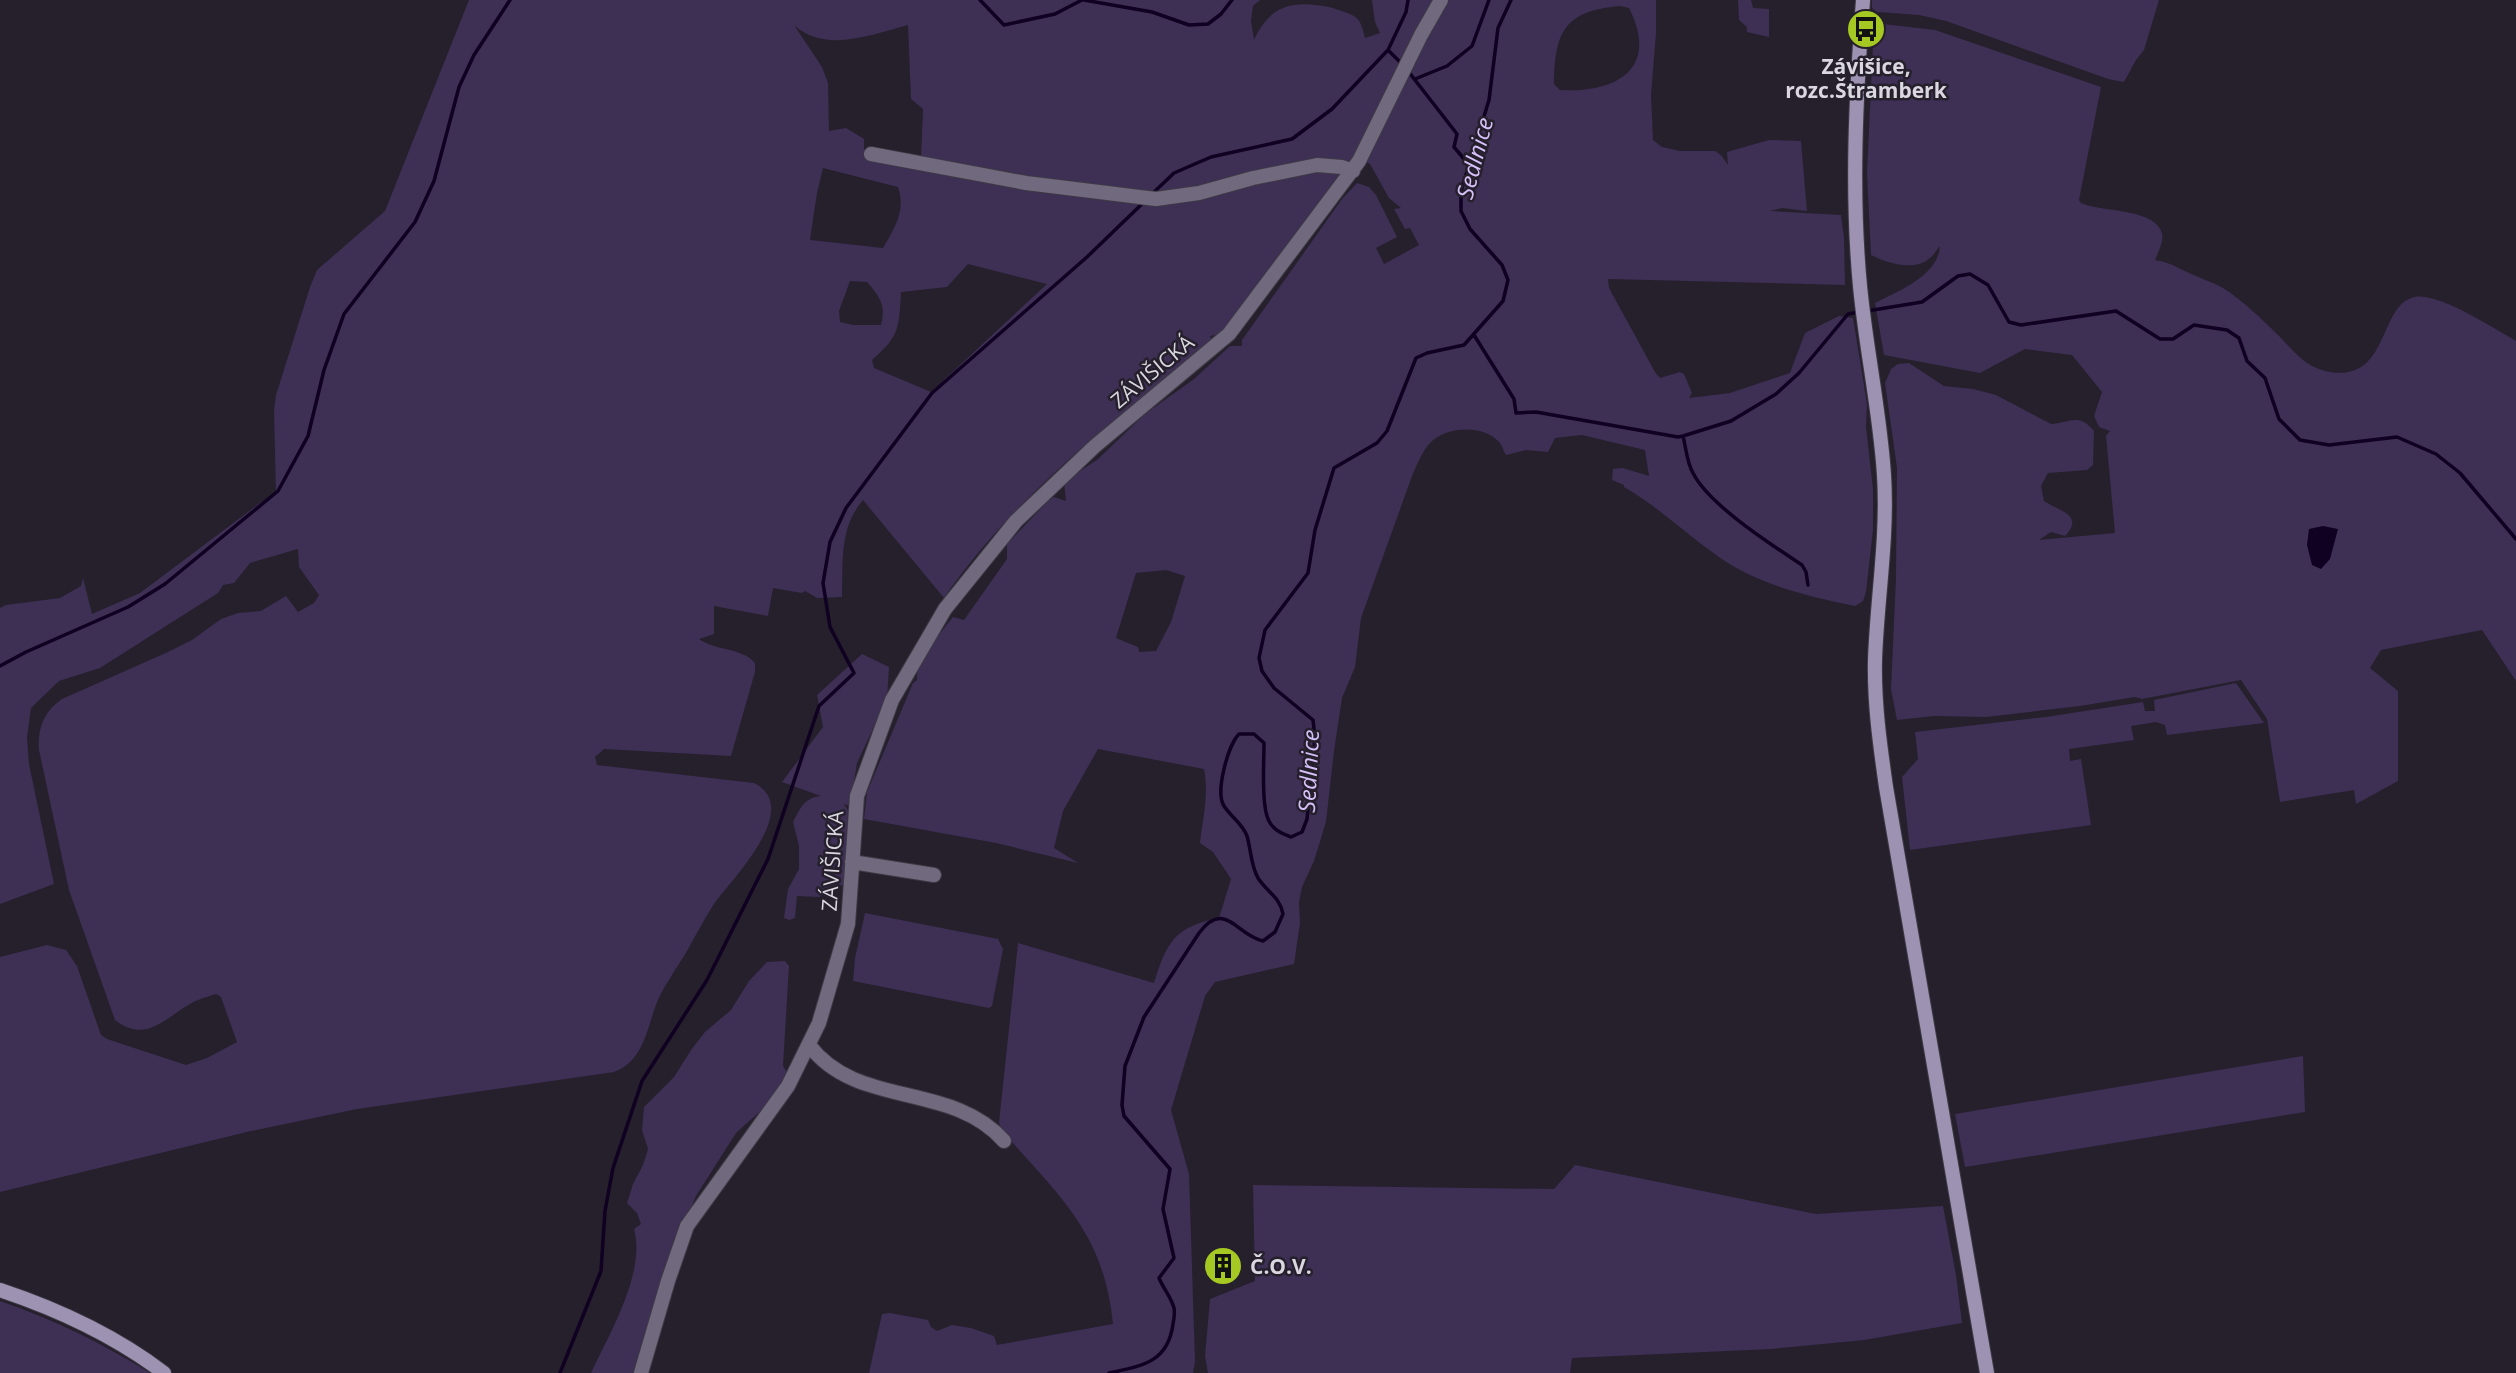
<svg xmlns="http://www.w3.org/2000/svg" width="2516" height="1373" viewBox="0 0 2516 1373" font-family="'Open Sans',sans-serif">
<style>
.green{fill:#3e2f55;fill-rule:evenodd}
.water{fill:#100022}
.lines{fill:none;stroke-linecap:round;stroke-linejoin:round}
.stream{stroke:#100022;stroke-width:3.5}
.street-casing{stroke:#3e3a45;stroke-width:16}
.secondary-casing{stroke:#3e3a45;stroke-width:16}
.street{stroke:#71697e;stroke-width:14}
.secondary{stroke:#9e92b3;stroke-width:14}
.labels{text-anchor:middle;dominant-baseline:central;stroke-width:5;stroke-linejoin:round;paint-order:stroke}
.poi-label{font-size:21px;font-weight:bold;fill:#dad7e0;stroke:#25202c}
.street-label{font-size:21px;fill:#dad7e0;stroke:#25202c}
.water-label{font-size:23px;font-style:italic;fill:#d6c0fa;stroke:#25202c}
</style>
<rect width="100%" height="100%" fill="#25202c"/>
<!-- green -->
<path class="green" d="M 469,0 L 1260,0 L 1253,6 L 1251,21 L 1254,40 C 1271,3 1295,0 1333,8 C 1355,16 1360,14 1365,38 L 1380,33 L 1375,22 L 1372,0 L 1656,0 L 1656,33 L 1651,95 L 1653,140 L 1662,147 L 1680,151 L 1715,151 L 1721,155 L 1728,165 L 1727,152 L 1769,140 L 1801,141 L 1807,211 L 1782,208 L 1770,211 L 1841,215 L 1844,238 L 1845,285 L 1608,279 L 1609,288 L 1655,372 L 1660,378 L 1680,372 L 1684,374 L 1692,393 L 1689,398 L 1730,393 L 1790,373 L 1805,333 L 1839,316 L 1853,318 L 1867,404 L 1866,427 L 1873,489 L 1873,530 L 1866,592 L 1863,601 L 1855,606 C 1812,597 1767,587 1728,563 C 1692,540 1661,508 1624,487 L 1624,485 L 1612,480 L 1613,469 L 1623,468 L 1649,476 L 1645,450 L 1582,435 L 1555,438 L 1548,452 L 1526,450 L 1506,455 C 1503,450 1502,444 1498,441 C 1482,424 1446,427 1431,442 C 1422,451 1417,465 1412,476 L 1361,618 L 1355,667 L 1342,698 L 1334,751 L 1326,822 L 1314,861 L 1302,887 L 1299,902 L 1300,923 L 1294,964 L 1215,982 L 1205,996 L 1171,1110 L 1189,1174 L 1195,1362 L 1193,1373 L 869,1373 L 882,1314 L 890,1313 L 928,1320 L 931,1327 L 937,1331 L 952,1325 L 971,1328 L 994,1336 L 997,1345 L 1113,1324 C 1104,1233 1060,1197 1003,1132 L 999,1123 L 1018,943 L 1154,983 C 1167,942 1174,927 1219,918 L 1231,879 L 1213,852 L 1200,843 C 1203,817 1209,795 1204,769 L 1098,749 L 1063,811 L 1054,848 L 1078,863 L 996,843 L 864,819 L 867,792 L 913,683 L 917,680 C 915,662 942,631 953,617 L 964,620 L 1007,559 L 1007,544 L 1049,500 L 1054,497 L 1066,501 L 1064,482 L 1098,459 L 1145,414 L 1194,379 L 1230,346 L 1242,346 L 1242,340 L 1342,199 L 1357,183 L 1369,187 L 1376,195 L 1397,237 L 1376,248 L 1384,264 L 1419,245 L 1410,228 L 1405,229 L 1394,209 L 1401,208 L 1389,198 L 1370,164 L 1354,155 L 1220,334 L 1210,336 L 1212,341 C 1116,418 1014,496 944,598 L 863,500 C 839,528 843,562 842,597 L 817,598 L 805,591 L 802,593 L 773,588 L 768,616 L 714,606 L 714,634 L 699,639 C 715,651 741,647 755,663 L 755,672 L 731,756 L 604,749 L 595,757 L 597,765 L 754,783 C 804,808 731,880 714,904 C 704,919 696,935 687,951 C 677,968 665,984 657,1002 C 647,1028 644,1061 614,1072 L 357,1109 L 251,1131 L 0,1192 L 0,957 L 47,945 L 66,950 L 77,966 L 101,1035 L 107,1039 L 186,1065 L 207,1058 L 237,1042 L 221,997 L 216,994 C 207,997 198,999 190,1004 C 165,1018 146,1044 115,1020 L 69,890 L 39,750 C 37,729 44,711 62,699 L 168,652 L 192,640 L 221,619 L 238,613 L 261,611 L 286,596 L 298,612 L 314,603 L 319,595 L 299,567 L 298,549 L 250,563 L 234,583 L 223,585 L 218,593 L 100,668 L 59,681 L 31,708 L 27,737 L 29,764 L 54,884 L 0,904 L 0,608 L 6,605 L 60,598 L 81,586 L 83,578 L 92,614 L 140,593 L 260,503 L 276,494 L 274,411 L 276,395 L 310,287 L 317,270 L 385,211 ZM 1620,6 L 1629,8 C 1660,69 1616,93 1560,90 L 1554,84 C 1555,32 1564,11 1620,6 ZM 794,25 C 825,54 873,34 908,25 L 911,99 L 923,109 L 921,160 L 1121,191 L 892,161 L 864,152 L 864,139 L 846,128 L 829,131 L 828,83 L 822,67 ZM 823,168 L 898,187 C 906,210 895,228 883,248 L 810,240 L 817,193 ZM 968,264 L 1047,284 L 931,392 L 874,368 L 872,360 C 900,336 899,327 901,292 L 947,287 ZM 850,281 L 867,282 C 880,297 886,305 881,325 L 853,325 L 840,322 L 839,311 ZM 1166,570 L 1185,576 L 1171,622 L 1156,651 L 1139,652 L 1138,647 L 1116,638 L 1136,573 Z
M 1738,0 L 1751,0 L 1753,8 L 1769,9 L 1769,37 L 1747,32 L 1747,27 L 1739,20 Z
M 1872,0 L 2159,0 L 2144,50 L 2136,60 L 2124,82 L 2108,79 L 1946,21 L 1919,15 L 1877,12 L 1872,8 Z
M 1874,23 L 1935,30 L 2101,87 L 2079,200 L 2081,203 C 2100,212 2155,208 2162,233 C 2164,242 2158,252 2155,260 C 2169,262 2176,267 2189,273 C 2200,278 2212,282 2223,288 C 2241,299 2264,321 2279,336 C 2293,350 2304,366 2325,371 C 2391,386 2377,304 2415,297 C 2438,292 2495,329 2516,341 L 2516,681 L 2482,630 L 2381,650 L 2370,668 L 2398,691 L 2398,781 L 2356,804 L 2354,790 L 2280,802 L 2267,719 L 2241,680 L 2142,699 L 2135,697 L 2080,706 L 1986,717 L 1934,716 L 1897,720 L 1891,689 L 1896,578 L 1897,468 L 1885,383 L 1891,369 L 1898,364 L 1909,363 L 1944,386 L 1973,389 L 1996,395 L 2051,424 C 2069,423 2079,412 2094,431 L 2093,465 L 2087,470 L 2048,473 L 2041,486 L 2044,501 C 2056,510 2086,514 2065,536 L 2051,532 L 2039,540 L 2115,533 L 2106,436 L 2110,431 L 2099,427 L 2094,416 L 2102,392 L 2072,355 L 2025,349 L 1980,373 L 1884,355 L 1875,303 C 1898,291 1938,276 1940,246 C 1937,249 1934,255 1930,258 C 1914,272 1887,263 1871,255 L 1867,173 Z
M 862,654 L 889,667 L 887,699 L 857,763 L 850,806 L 844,804 L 848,811 L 844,884 L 819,897 L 797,896 L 795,918 L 789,920 L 784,918 L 788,889 L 799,869 L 799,846 L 793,822 C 801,807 804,798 821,796 L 782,782 L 823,727 L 817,695 Z
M 2236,683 L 2264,723 L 2167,735 L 2165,725 L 2156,722 L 2131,726 L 2134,740 L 2069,749 L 2070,761 L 2081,759 L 2091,825 L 1910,850 L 1902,777 L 1918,759 L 1915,732 L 2046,717 L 2143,702 L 2145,711 L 2155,711 L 2154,700 Z
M 865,913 L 998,939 L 1003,949 L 992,1006 L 989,1008 L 853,981 L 855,958 Z
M 785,961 L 789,966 L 783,1066 L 787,1072 L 777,1096 L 736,1133 L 696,1196 L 666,1268 L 635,1373 L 591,1373 C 609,1334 646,1273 634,1229 L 641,1224 L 637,1213 L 627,1203 L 633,1184 L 643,1165 L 648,1149 L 642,1130 L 644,1107 L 674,1077 L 691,1050 L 705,1032 L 731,1010 L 749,981 L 767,962 Z
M 2303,1056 L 2305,1112 L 1965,1167 L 1955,1114 Z
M 1575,1165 L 1816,1214 L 1943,1206 L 1956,1275 L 1962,1323 L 1864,1340 L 1771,1349 L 1572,1358 L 1570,1373 L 1208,1373 L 1205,1356 L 1210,1299 L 1255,1281 L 1253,1185 L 1554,1189 Z
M 0,1301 C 53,1319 102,1343 150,1373 L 0,1373 Z"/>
<!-- water -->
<path class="water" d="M 2323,526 L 2338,529 L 2330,559 L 2321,569 L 2312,565 L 2307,545 L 2309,529 Z"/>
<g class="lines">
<!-- stream -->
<path class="stream" d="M 980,0 L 1004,25 L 1055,14 L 1082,0
M 1084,0 L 1152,12 L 1189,25 L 1208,24 L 1221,14 L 1232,0
M 1403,65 L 1388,50 L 1406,12 L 1408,0
M 1408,71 L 1457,134 L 1454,147 L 1470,166
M 1415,79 L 1447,66 L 1472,46 L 1489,0
M 1153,193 L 1174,173 L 1211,157 L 1292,139 L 1332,109 L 1388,50
M 1867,311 L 1922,302 L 1958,276 L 1970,274 L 1988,285 L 2009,322 L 2021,325 L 2116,311 L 2160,339 L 2173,339 L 2194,325 L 2227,330 L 2239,338 L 2247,361 L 2265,378 L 2279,419 L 2300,440 L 2329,445 L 2397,437 L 2436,454 L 2460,473 L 2516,539
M 1474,335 L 1514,399 L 1516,413 L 1536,412 L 1678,437 L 1683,436 L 1731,421 L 1776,394 L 1799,373 L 1848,314 L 1859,312
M 1683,436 C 1686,448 1687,463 1693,473 C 1709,505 1772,545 1802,565 L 1806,572 L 1808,585
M 0,666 L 26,652 L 128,607 L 165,584 L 278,491 L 308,436 L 324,370 L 344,314 L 415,222 L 434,181 L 459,87 L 474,55 L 510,0
M 560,1373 L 601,1271 L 605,1211 L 613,1168 L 642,1081 L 707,980 L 768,859 L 819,706 L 854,673 L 830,627 L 823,583 L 830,542 L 846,508 L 932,393 L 1087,257 L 1145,201
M 1109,1373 C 1141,1366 1168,1363 1173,1324 C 1174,1319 1175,1313 1174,1308 C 1171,1297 1163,1288 1159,1278 L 1174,1258 L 1163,1209 L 1170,1169 L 1124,1116 L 1122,1105 L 1125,1066 L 1144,1017 L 1199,933 C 1225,899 1236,935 1263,941 L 1275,932 L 1283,914 C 1280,897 1267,892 1258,878 C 1251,866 1251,850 1247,836 C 1242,823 1231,817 1224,806 C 1215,792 1228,745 1239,734 L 1254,734 L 1264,743 C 1264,761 1261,807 1269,821 C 1273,830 1283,834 1291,837 L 1302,832 L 1307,819 L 1315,738 L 1313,720 L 1274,688 L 1262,671 L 1259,658 L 1265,630 L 1308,573 L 1315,530 L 1334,468 L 1377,443 L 1387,431 L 1416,358 L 1427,353 L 1464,345 L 1503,301 L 1508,280 L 1502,265 L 1470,229 L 1461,211 L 1461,191 L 1489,100 L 1498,28 L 1511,0"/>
<defs>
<path id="street" d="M 871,154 L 1026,183 L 1156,199 L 1199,193 L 1253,178 L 1317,165 L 1342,167 L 1353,171
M 852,862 L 934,875
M 809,1045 C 857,1109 951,1081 1004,1141
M 641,1373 L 668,1281 L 687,1226 L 788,1086 L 819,1023 L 848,924 L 857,796 L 892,700 L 945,609 L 1016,521 L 1095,446 L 1229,334 L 1359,161 L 1421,35 L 1441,0"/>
<path id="secondary" d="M 1863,0 C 1856,95 1851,191 1860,286 C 1866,349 1880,412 1884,475 C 1888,537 1877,599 1875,660 C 1874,703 1880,745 1886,787 L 1987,1373
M 0,1290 C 60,1310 114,1335 164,1373"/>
</defs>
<!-- street casing -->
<use href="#street" class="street-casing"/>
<!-- secondary casing -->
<use href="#secondary" class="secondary-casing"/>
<!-- street -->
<use href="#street" class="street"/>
<!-- secondary -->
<use href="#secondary" class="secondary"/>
</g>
<!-- icons -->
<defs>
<symbol id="bus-disc" viewBox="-11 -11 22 22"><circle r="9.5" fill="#a5c822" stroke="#25202c"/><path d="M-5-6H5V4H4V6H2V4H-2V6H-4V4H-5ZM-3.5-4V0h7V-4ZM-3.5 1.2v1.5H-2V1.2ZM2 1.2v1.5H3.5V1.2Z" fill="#111"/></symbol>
<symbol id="building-disc" viewBox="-11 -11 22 22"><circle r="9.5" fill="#a5c822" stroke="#25202c"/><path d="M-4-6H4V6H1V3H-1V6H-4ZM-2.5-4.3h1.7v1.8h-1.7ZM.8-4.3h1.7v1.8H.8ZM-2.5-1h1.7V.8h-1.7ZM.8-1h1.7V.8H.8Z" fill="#111"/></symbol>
</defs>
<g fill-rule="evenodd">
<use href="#bus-disc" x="1844" y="7" width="44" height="44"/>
<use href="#building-disc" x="1201" y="1244" width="44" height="44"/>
</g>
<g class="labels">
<!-- poi labels -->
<g class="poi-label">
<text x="1866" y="66">Závišice,<tspan x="1866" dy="24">rozc.Štramberk</tspan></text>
<text x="1250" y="1266" text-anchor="start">Č.O.V.</text>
</g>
<!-- street labels -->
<g class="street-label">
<text transform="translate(1152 371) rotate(-40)">ZÁVIŠICKÁ</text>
<text transform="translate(832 861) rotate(-86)">ZÁVIŠICKÁ</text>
</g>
<!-- water labels -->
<g class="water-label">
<text transform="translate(1474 158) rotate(-75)">Sedlnice</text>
<text transform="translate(1308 771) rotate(-87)">Sedlnice</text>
</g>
</g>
</svg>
